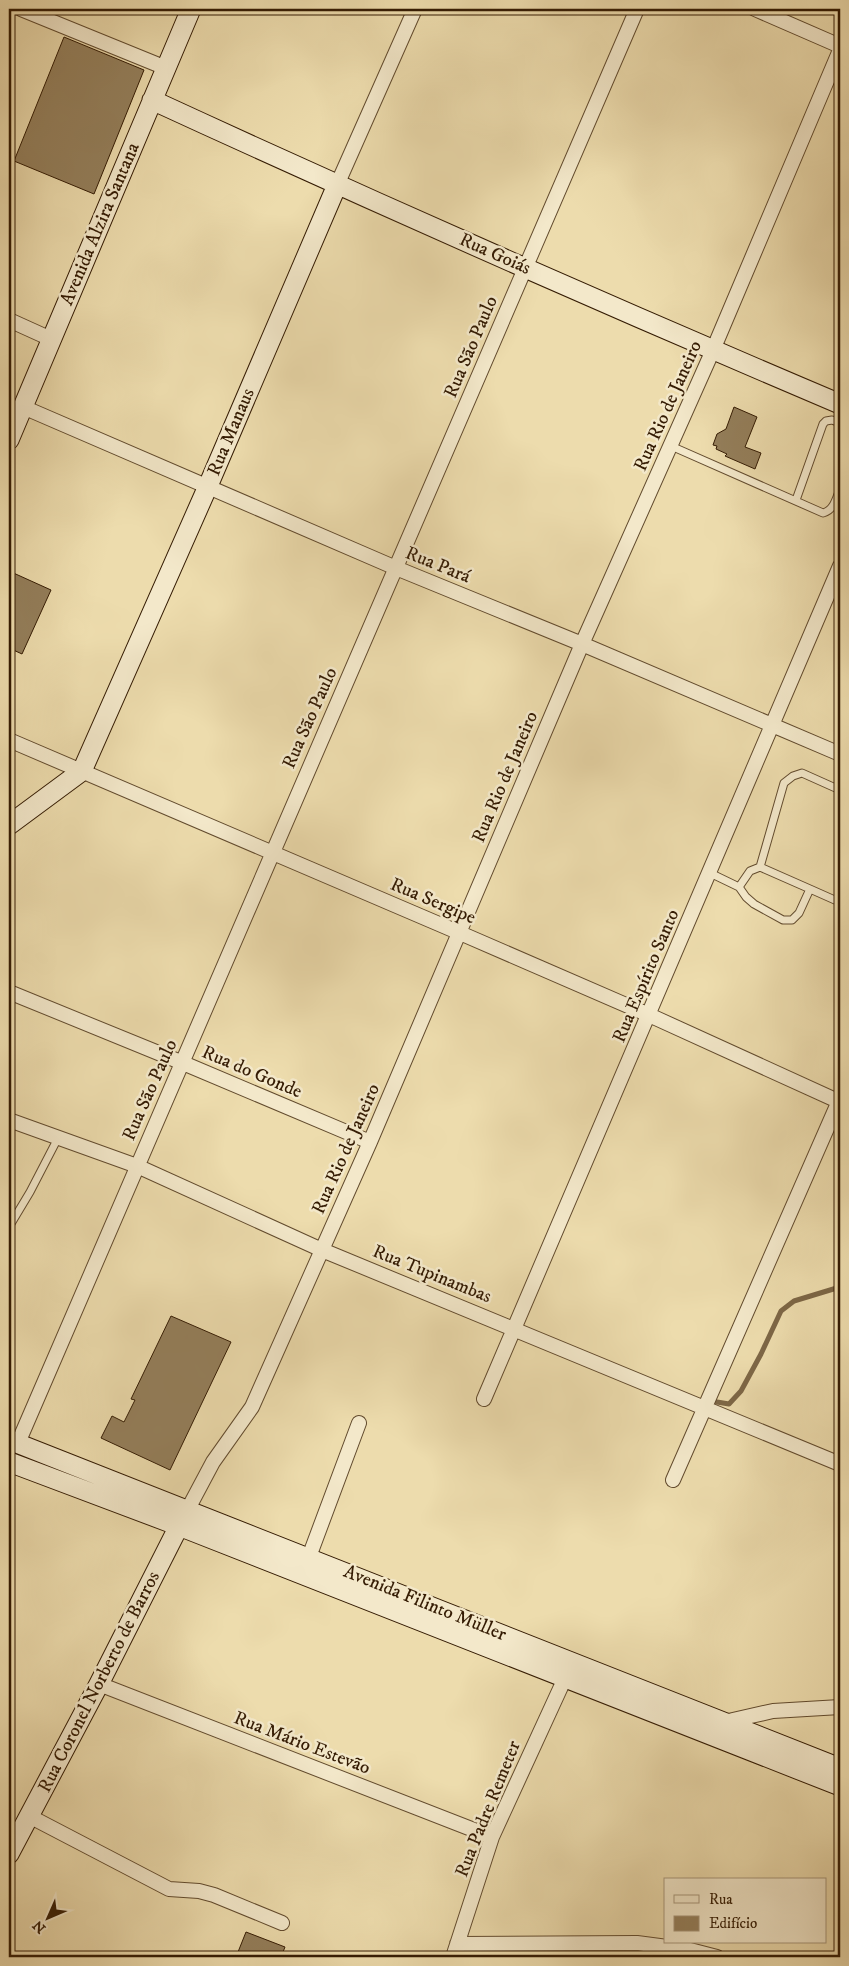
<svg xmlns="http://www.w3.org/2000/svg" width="849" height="1966" viewBox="0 0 849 1966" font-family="'IM FELL DW Pica',serif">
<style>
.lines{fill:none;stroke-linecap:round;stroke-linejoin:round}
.stream{stroke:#7d6746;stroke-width:5}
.building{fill:#947f5b;stroke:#341b03}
.lane-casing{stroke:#624b2e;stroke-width:9}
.street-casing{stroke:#624b2e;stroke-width:16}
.secondary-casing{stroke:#341b03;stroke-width:21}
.lane{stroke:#f3e8ca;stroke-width:7}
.street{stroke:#f3e8ca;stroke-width:14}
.secondary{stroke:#f3e8ca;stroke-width:19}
.labels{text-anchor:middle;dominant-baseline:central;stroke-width:5;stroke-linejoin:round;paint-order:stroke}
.street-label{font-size:19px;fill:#341b03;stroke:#f3e8ca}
</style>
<rect width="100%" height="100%" fill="#eddcad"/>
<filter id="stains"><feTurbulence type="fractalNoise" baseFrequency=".004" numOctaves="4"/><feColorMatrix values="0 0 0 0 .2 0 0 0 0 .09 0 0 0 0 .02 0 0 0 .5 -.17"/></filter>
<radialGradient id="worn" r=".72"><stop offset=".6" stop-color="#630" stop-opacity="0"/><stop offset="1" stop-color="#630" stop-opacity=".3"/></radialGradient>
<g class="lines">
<!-- stream -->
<path class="stream" d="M 717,1402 L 729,1404 L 741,1391 L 761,1354 L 781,1311 L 794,1301 L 840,1287"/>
</g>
<!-- building -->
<path class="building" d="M 64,37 L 144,70 L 94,194 L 14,161 Z
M 734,407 L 757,417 L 745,447 L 761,453 L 755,469 L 725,456 L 727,454 L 716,449 L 717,446 L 713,445 L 717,434 L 726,429 Z
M 9,571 L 51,590 L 22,654 L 9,648 Z
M 171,1316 L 231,1342 L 170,1470 L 101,1438 L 112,1416 L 124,1422 L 135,1400 L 131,1399 Z
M 246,1932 L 285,1947 L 281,1957 L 236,1957 Z"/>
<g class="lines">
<defs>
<path id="lane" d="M 671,446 L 823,513 C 834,510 836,499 840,489
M 796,500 L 823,424 L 826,421 L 832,420 L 840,423
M 760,867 L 784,783 L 793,776 L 802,773 L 840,790
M 710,873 L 739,887 L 746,897 L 754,904 L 783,920 L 792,920 L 799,913 L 810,889 L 760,867 L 750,871 L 739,887
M 810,889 L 837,901 L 840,904
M 9,1227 L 30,1192 L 58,1138"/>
<path id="street" d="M 21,9 L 166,68
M 755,9 L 840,46
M 337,185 L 415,9
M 9,320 L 51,339
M 23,407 L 396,568 L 582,644 L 840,754
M 9,740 L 460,933 L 649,1015 L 840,1102
M 9,992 L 183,1063 L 370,1142
M 9,1120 L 137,1166 L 322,1250 L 840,1464
M 484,1399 L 840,566
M 18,1443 L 637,9
M 673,1480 L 839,1101
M 188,1509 L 213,1462 L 252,1407 L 370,1142 L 582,644 L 713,350 L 840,50
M 309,1557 L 359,1423
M 99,1684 L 492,1837
M 724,1722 L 773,1711 L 840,1707
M 29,1816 L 169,1889 L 199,1891 L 214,1895 L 282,1923
M 457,1944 L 637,1943 L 690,1950 L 717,1957
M 453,1957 L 492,1837 L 565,1678"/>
<path id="secondary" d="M 152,100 C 380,205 609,306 840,404
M 9,440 L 191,9
M 9,825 L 82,771 L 208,486 L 337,185
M 9,1440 L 840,1768
M 9,1462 L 179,1526 L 840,1786
M 9,1854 L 99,1684 L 184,1516"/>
</defs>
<!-- lane casing -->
<use href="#lane" class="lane-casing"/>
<!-- street casing -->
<use href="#street" class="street-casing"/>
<!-- secondary casing -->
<use href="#secondary" class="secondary-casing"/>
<!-- lane -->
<use href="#lane" class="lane"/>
<!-- street -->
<use href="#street" class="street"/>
<!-- secondary -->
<use href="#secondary" class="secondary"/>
</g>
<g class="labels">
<!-- street labels -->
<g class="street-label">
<text transform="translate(100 224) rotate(-67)">Avenida Alzira Santana</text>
<text transform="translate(495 254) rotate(24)">Rua Goiás</text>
<text transform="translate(471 347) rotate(-67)">Rua São Paulo</text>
<text transform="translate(668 406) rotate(-66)">Rua Rio de Janeiro</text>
<text transform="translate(231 432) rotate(-67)">Rua Manaus</text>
<text transform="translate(438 565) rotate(22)">Rua Pará</text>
<text transform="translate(310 718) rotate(-66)">Rua São Paulo</text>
<text transform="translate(505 777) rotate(-67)">Rua Rio de Janeiro</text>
<text transform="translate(433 901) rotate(23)">Rua Sergipe</text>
<text transform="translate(646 976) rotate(-67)">Rua Espírito Santo</text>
<text transform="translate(252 1072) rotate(23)">Rua do Gonde</text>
<text transform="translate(150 1090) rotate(-66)">Rua São Paulo</text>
<text transform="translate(346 1149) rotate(-66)">Rua Rio de Janeiro</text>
<text transform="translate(432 1274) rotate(22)">Rua Tupinambas</text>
<text transform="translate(425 1603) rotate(22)">Avenida Filinto Müller</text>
<text transform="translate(99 1682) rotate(-63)">Rua Coronel Norberto de Barros</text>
<text transform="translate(302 1743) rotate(21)">Rua Mário Estevão</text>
<text transform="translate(488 1809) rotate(-68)">Rua Padre Remeter</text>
</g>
</g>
<!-- margin -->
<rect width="849" height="1966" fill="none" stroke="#eddcad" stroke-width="30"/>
<rect x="10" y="10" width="829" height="1946" fill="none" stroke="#341b03" stroke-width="2.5"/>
<rect x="15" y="15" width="819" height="1936" fill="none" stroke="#341b03"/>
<!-- legend -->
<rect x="664" y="1878" width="162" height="65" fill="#f3e8ca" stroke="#a7967a"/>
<rect x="674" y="1895" width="25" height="8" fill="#f3e8ca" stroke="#a7967a"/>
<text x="709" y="1904" font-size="15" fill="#341b03">Rua</text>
<rect x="674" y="1916" width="25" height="15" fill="#947f5b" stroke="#a7967a"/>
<text x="709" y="1928" font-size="15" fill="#341b03">Edifício</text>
<!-- north arrow -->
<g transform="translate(48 1918) rotate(225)" stroke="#f3e8ca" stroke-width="4" paint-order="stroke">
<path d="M0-4L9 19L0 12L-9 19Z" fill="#341b03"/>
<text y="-8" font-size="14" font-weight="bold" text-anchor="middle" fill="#341b03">N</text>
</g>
<rect width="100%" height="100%" filter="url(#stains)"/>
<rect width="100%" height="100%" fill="url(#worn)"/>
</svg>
